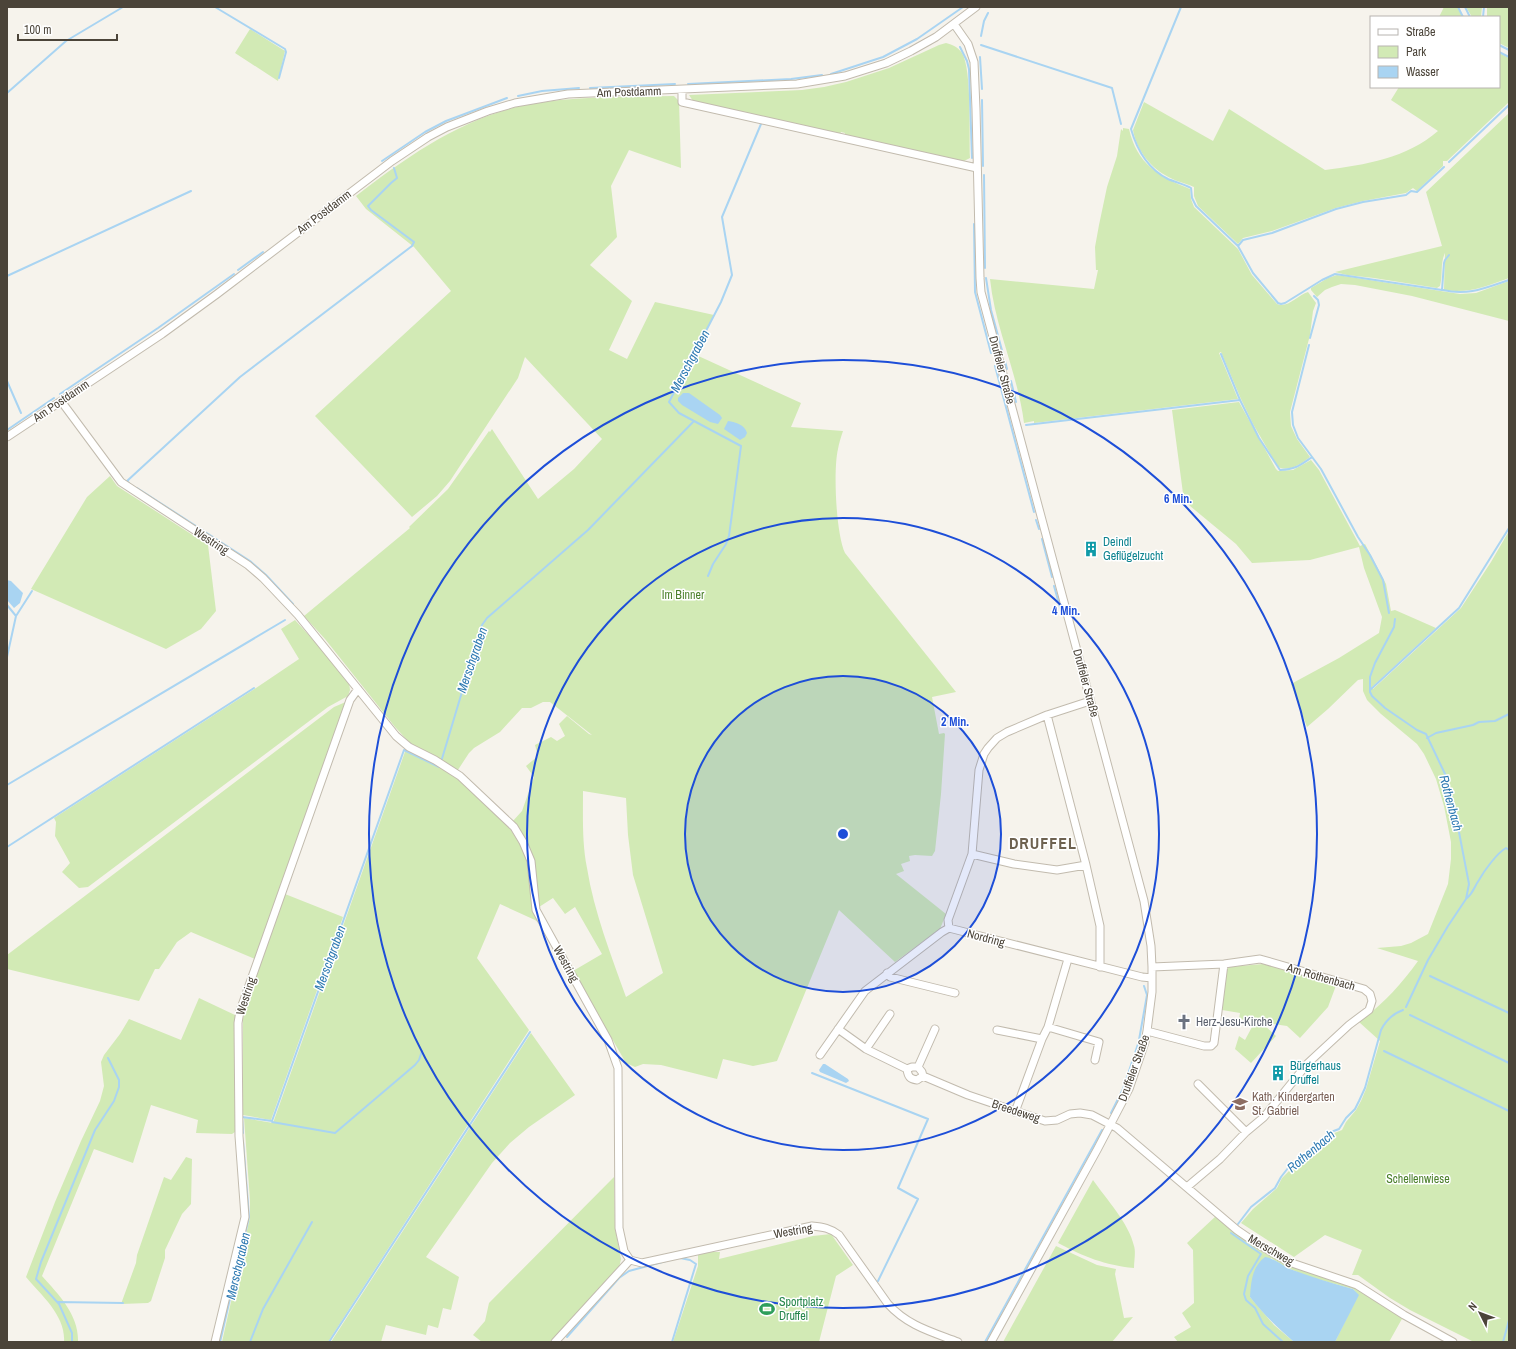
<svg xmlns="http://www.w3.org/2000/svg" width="1516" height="1349" viewBox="0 0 1516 1349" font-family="'Archivo Narrow',sans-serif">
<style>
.green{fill:#d2eab5;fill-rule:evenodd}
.water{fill:#a9d4f2}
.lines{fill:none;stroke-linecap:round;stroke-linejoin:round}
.stream{stroke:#a9d4f2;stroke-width:2}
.minor-casing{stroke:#c2bbae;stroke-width:9}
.minor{stroke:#fff;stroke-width:7}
.ring{fill:none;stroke:#1d4ed8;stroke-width:2}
.labels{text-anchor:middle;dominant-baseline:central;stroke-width:3;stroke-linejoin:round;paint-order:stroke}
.street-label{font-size:12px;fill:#4b4439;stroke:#fff}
.culture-label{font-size:12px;fill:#0d838f;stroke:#fff;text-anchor:start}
.park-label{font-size:12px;fill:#4a7f2a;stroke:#fff}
.worship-label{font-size:12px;fill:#5b616d;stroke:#fff;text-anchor:start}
.education-label{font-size:12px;fill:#785e54;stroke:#fff;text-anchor:start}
.leisure-label{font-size:12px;fill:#27864d;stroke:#fff;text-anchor:start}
.water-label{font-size:13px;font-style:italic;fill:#2e7ab2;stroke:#fff}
.district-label{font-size:16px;font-weight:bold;letter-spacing:1px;fill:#6e6250;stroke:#fff}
.centre{fill:#1d4ed8;stroke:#fff;stroke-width:2}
.ring-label{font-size:12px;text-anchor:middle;font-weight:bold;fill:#1d4ed8;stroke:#fff;stroke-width:3;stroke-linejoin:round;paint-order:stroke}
</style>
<rect width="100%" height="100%" fill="#f6f3ec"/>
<!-- green -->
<path class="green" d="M 1444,7 L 1457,7 L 1463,17 L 1439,17 Z
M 1466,7 L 1482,7 L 1481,17 L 1472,17 Z
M 1487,7 L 1509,7 L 1509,48 L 1499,43 L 1499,17 L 1487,17 Z
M 250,29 L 285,51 L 278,81 L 235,53 Z
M 946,43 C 953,45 958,47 962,53 C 972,69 969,136 970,158 L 964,161 L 845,135 L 845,133 L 841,132 L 840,134 L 693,101 L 689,95 L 802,90 L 824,87 L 846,82 L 889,68 L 939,45 Z
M 1499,53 L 1509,58 L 1509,102 L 1447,161 L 1443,161 L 1443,166 L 1417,191 L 1413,188 L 1406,193 L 1363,201 L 1336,208 L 1272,231 L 1243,238 L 1238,244 L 1198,206 L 1194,196 L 1194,187 C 1185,183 1174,181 1165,175 C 1149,166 1136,148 1133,130 L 1144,102 L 1213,141 L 1229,109 L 1325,170 C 1365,165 1407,158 1438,131 L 1391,100 L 1399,87 L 1499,87 Z
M 674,96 L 679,101 L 681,168 L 629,150 L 611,186 L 617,237 L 590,265 L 632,301 L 609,350 L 627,359 L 655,302 L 714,315 L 694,354 L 801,403 L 791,427 L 843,431 C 841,437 839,443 838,449 C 833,470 836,534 845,553 L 956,692 L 932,697 L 939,734 L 944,733 L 945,734 L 941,794 L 935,851 L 932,856 L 915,855 L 909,856 L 910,861 L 901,864 L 904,871 L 896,874 L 946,914 L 940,929 L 895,962 L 839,910 L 777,1061 L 753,1066 L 723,1059 L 717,1079 L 661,1065 L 643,1064 L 635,1067 L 626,1063 L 573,971 L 602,954 L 575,907 L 565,914 L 553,898 L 539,907 L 533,861 L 512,822 L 522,811 L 534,777 L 526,766 L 538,756 L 535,745 L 551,737 L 557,741 L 565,736 L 559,724 L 567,716 L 589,734 L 592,735 L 550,702 L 543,702 L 531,708 L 522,708 L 500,732 L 474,748 L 469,753 L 454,776 L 460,780 L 511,830 L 526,854 L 541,925 L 535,920 L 500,904 L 477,958 L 529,1030 L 328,1342 L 222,1342 L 250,1217 L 250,1200 L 244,1118 L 273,1123 L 406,749 L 407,750 L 410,743 L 395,727 L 325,639 L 304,616 L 410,528 L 409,527 L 448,489 L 489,431 L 490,432 L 492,429 L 538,499 L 574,469 L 602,439 L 525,357 L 518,378 L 450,481 L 437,496 L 412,517 L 315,416 L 451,291 L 414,247 L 366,209 L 356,196 C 412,153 472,111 544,102 C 587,96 631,97 674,96 ZM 583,791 L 626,798 L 628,835 L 633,875 L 663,973 L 626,997 C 611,955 594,912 587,868 C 582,843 583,817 583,791 Z
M 1509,113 L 1509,278 C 1487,286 1468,294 1444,290 L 1445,253 C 1440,263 1443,275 1440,286 L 1437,288 L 1374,278 L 1347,275 L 1335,272 L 1442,246 L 1426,192 Z
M 1123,128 L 1129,129 C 1137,164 1158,176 1190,189 L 1191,199 L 1194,207 L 1238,249 L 1252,275 L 1277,304 C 1287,309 1298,295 1308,292 L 1316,303 L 1313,311 L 1310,335 L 1290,412 L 1291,426 L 1297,439 L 1310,457 C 1301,464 1290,472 1278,467 L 1253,424 L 1241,399 L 1221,352 L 1219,353 L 1238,399 L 1034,423 L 1034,421 L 1024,423 C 1018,374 995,328 990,279 L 1094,289 L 1098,270 L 1096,270 L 1095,247 L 1099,225 L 1107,187 L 1117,156 L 1121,129 L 1123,131 Z
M 1337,275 L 1460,294 L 1476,293 L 1509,281 L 1509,321 L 1412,296 L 1355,285 L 1341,284 L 1332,287 L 1325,290 L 1317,297 L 1311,290 L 1311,288 L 1328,278 Z
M 1239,402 L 1276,469 L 1278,471 L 1293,470 L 1311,460 L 1319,470 L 1360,546 L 1365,544 L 1386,584 L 1391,611 L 1395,610 L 1436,628 L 1372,687 L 1373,689 L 1461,608 L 1491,562 L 1509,531 L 1509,1342 L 1474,1342 L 1410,1310 L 1390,1298 L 1358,1275 L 1352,1275 L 1362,1250 L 1325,1235 L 1294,1257 L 1241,1223 L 1253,1209 L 1277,1188 L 1282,1178 L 1291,1169 L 1330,1137 L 1332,1134 L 1342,1130 L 1346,1122 L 1356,1110 L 1361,1101 L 1366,1089 L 1380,1041 L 1359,1022 C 1383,1004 1400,986 1418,961 L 1377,948 L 1401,946 L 1411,943 L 1428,934 L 1448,884 L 1451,859 L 1451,842 L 1444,806 L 1436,779 L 1424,754 L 1417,744 L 1381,714 L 1367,700 L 1363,691 L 1363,679 L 1358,680 L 1328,709 L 1307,727 L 1291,684 L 1339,658 L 1379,633 L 1382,617 L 1364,568 L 1359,547 L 1310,560 L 1252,563 L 1236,544 L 1184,501 L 1172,410 Z
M 110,476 L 117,486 L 208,545 L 216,611 L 201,629 L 166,649 L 31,589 L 87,497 Z
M 295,620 L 325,653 L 349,682 L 350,690 L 348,696 L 328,707 L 88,887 L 79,888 L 62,872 L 70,863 L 55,836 L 56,822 L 54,818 L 256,688 L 299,659 L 281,629 Z
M 348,701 L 255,959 L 191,932 L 177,942 L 159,969 L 155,969 L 139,1001 L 7,969 L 7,955 L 334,707 Z
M 285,894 L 343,917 L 271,1120 L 243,1115 L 243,1019 L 254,982 Z
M 1263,964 L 1337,983 L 1328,1007 L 1300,1038 L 1287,1026 L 1239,1019 L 1240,1013 L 1222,1010 L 1226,971 L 1229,967 Z
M 199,998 L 235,1015 L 235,1132 L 232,1134 L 196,1133 L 198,1120 L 151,1105 L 133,1163 L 94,1149 L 42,1276 C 59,1295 79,1315 78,1342 L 64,1342 C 66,1316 42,1296 26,1277 L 55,1202 L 81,1141 L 100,1101 L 104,1086 L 101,1062 L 104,1055 L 120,1034 L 129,1019 L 181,1040 Z
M 1263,1024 L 1276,1036 L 1251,1063 L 1235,1049 L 1239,1036 L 1245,1040 L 1252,1027 Z
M 531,1033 L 575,1095 L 529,1127 L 510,1143 L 492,1163 L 426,1257 L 459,1277 L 451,1310 L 443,1308 L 438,1328 L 428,1325 L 426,1335 L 386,1325 L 381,1342 L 331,1342 Z
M 186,1157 L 192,1159 L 191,1204 L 182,1214 L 165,1250 L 165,1258 L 151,1301 L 148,1303 L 121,1304 L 136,1263 L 137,1255 L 164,1177 L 171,1180 Z
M 614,1177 L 615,1228 L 621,1259 L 619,1268 L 551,1342 L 482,1342 L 473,1335 L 485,1321 L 489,1303 Z
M 1093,1180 C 1106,1199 1129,1223 1134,1246 C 1136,1252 1134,1261 1134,1268 C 1104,1265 1085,1257 1058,1243 Z
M 1216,1216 L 1231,1229 L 1264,1253 L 1286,1264 L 1357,1287 L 1403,1317 L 1389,1342 L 1335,1342 L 1358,1295 L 1353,1289 C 1325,1281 1295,1275 1271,1258 L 1250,1297 L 1274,1325 L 1294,1342 L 1178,1342 L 1174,1337 L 1191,1327 L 1182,1313 L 1194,1303 L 1193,1250 L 1187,1243 Z
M 831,1234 L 853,1265 L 836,1276 L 819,1342 L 673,1342 L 698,1266 L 698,1255 L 710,1252 L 720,1252 L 719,1259 L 813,1236 Z
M 1056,1246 L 1097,1265 L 1116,1269 L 1115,1274 L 1124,1318 L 1133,1317 L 1112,1342 L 1003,1342 Z"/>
<!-- water -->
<path class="water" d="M 683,393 L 689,393 L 720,415 L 722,418 L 718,424 L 710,422 L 682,405 L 678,401 L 678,398 Z
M 728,421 C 736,422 745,425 747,433 L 745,437 L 740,440 L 724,429 Z
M 7,580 L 11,581 L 23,593 L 20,603 L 14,608 L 7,600 Z
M 823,1064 L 825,1064 L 848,1079 L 849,1081 L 846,1083 L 820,1072 L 819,1070 Z
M 1265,1257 C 1274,1258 1282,1265 1290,1269 C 1311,1277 1332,1283 1353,1289 L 1359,1295 L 1335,1342 L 1294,1342 C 1278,1328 1263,1314 1250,1297 C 1251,1282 1252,1267 1265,1257 Z"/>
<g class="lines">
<!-- stream -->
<path class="stream" d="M 215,7 L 285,49 L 286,52 L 279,78
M 1181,7 L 1131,129 C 1137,150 1148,169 1168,179 C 1175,182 1184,184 1191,188 L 1192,198 L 1196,206 L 1238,246 L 1253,273 L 1278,303 L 1281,304 L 1285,303 L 1322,280 L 1335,274 L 1442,290 L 1444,263 L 1445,260 L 1449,255
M 1458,7 L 1463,17
M 1465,7 L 1470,17
M 1483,17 L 1484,7
M 981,36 L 984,21 L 988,13
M 981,45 L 1112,88 L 1121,124
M 1499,45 L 1509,50
M 960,47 L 967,61 L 969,69 L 972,158
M 1499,52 L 1509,57
M 980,57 L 982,89
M 831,74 L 883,57 L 917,39 L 963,7
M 688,84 L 791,79 L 822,75
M 590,88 L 675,84
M 7,93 L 66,41 L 123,7
M 518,96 L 542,91 L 579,88
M 982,100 L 983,166
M 382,161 L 425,132 L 446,121 L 507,98
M 1449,162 L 1509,105
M 984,175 L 985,268
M 974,224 L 975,292 L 991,353
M 1238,246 L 1243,240 L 1272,233 L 1336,209 L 1363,202 L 1406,195 L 1411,191 L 1417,192 L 1444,167
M 238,270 L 263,252
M 7,276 L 191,191
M 986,278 L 991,310 L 1003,354
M 1443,290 C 1468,296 1485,288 1509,280
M 1310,338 L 1319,305 L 1318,300 L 1314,296
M 1309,345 L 1292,412 L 1293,425 L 1298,438 L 1321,469 L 1358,537 L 1370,555 L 1383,580 L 1389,613
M 1221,354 L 1240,400
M 1005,361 L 1007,369
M 995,366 L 1034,512
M 7,381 L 21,413
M 1011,381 L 1016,402
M 60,394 L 158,328 L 234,274
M 694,421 L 741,446 L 729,536 L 726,544 L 713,564 L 708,576
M 1026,425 L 1240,400 L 1259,438 L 1280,470 C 1296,469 1299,466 1312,457
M 7,430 L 54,398
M 129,483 L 127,481 L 240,377 L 412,246 L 414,242 L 371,210 L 368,206 L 391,183 L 397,178 L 394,168
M 137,488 L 250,561 L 266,575 L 293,604
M 1036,520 L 1039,529
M 1042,539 L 1052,577
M 1054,586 L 1061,611
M 7,605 L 16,616
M 1395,619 L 1394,627 L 1375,663 L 1370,677 L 1370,692 L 1372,696 L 1385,708 L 1417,730 L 1426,734 L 1446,776 L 1453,801 L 1469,884 L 1466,899 L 1448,926 L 1428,960 L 1406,1007
M 7,657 L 16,616 L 32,591
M 1370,690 L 1459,608 L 1509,528
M 1427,738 L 1436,733 L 1473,725 L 1479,722 L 1495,721 L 1509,714
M 441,762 L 482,625 L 487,618 L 588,530 L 694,421 L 679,413 L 669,402 L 721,302 L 732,275 L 722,217 L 761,124
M 7,785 L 285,620
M 7,847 L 254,688
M 1467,898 C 1474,892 1474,887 1479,880 C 1484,871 1497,853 1506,848 L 1509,850
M 1430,976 L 1509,1013
M 1410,1015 L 1509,1063
M 1139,1040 L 1147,995 L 1144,986
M 1384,1051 L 1509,1111
M 812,1073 L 928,1119 L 898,1188 L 918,1199 L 878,1281
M 1111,1113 L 1123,1089 L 1138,1044
M 272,1122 L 335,1133 L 415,1065 L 419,1060 L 422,1051
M 243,1133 L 242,1117 L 272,1121 L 404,750 L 439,767 L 439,766
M 1238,1224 L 1251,1207 L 1275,1188 L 1281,1177 L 1288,1168 L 1328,1136 L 1331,1132 L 1339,1129 L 1346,1118 L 1355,1109 L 1359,1101 L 1365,1088 L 1381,1030 C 1386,1020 1392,1014 1403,1010
M 1231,1233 L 1261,1254 L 1248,1276 L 1244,1294 L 1246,1300 L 1255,1308 L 1263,1324 L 1283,1342
M 58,1302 L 123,1303
M 567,1337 L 619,1278 L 629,1271 L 666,1261
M 72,1342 L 72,1333 L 59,1304 L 36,1279 L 41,1262 L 95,1130 L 114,1101 L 119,1087 L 119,1080 L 108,1058
M 220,1342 L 249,1217 L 243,1141
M 250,1342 L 263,1309 L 312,1222
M 329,1342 L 530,1032
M 672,1342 L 696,1264 L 690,1260 L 680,1258
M 985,1342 L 1102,1130
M 1503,1342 L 1509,1320"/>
<defs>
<path id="minor" d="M 954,24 L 968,44 L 974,62 L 976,109 L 980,278 L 981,292 L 1144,901 L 1151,946 L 1152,967 L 1152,992 L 1147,1031 L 1145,1042 L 1129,1089 L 1097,1150 L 991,1342
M 682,90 L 682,102 L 977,168
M 61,401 L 121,482 L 248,565 L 263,578 L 298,615 L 396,736 L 409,747 L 435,760 L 460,776 L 514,827 L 523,842 L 531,861 L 536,910 L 608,1040 L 618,1068 L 619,1228 L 624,1251 L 630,1260 L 642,1263 L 812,1226 C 823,1227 830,1228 839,1235 L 888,1304 C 908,1326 932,1332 958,1342
M 7,437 L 162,334 L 217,294 L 392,161 L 428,137 L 447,127 L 488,111 L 515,103 L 568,94 L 797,84 L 845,76 L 886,63 L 911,51 L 936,37 L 976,7
M 1047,715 L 1086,865 L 1100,926 L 1100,967
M 972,854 L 1014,864 L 1057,870 L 1086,865
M 949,928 L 948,920 L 972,854 L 979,770 L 984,754 L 988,748 L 997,738 L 1007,732 L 1047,715 L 1090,701
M 949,928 L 1142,977 L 1152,978
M 1152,967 L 1224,964 L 1260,959 L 1364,989 L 1370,994 L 1372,1001 L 1369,1010 L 1349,1025 L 1308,1063 L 1264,1117 L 1246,1132 L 1220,1159 L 1187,1187
M 887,973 L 890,977 L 955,993
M 1048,1027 L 1099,1042 L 1095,1060
M 838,1029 L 866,1049 L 907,1069 L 912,1067 L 918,1067 L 922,1072 L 923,1076
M 997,1030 L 1042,1039
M 1147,1031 L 1204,1046 L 1211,1046 L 1214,1043 L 1224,964
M 866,1049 L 890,1014
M 820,1055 L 865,991 L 942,932 L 949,928
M 918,1067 L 935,1029
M 907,1069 C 908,1077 910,1079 917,1080 L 923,1076
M 923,1076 L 968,1095 L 1045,1121 L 1057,1120 L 1070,1114 L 1080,1113 L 1092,1115 L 1117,1128 L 1237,1230 L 1256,1243 L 1289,1262 L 1357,1285 L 1404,1315 L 1453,1342
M 1198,1084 L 1246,1132
M 1015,1112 L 1042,1039 L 1048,1027 L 1068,959
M 215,1342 L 245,1217 L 239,1136 L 238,1023 L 240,1011 L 350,700 L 358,689
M 555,1342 L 630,1260"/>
</defs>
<!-- minor casing -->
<use href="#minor" class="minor-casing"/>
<!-- minor -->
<use href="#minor" class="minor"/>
</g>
<!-- distance rings -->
<circle cx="843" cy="834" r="158" fill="#1d4ed8" fill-opacity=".12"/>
<g class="ring">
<circle cx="843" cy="834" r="158"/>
<circle cx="843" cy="834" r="316"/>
<circle cx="843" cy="834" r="474"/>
</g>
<!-- icons -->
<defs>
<symbol id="building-bare" viewBox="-9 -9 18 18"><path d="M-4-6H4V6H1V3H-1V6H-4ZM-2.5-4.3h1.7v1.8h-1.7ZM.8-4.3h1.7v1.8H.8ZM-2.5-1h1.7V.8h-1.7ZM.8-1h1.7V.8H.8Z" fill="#0f9aa8" stroke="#fff" stroke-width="2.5" paint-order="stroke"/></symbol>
<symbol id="church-bare" viewBox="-9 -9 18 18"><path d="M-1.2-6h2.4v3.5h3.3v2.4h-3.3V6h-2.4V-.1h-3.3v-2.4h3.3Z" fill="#6b7280" stroke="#fff" stroke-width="2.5" paint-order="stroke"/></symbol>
<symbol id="school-bare" viewBox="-9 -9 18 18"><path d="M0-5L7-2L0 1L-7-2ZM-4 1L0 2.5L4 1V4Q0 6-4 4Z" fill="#8d6e63" stroke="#fff" stroke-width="2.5" paint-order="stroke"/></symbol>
<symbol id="stadium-bare" viewBox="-9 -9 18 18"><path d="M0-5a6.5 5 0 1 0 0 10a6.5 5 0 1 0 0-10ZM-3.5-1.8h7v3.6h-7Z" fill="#2e9e5b" stroke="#fff" stroke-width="2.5" paint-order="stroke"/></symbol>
</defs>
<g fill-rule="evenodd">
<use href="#building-bare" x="1080" y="538" width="22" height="22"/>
<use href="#church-bare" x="1173" y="1011" width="22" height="22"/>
<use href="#building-bare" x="1267" y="1062" width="22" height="22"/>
<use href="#school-bare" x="1229" y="1093" width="22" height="22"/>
<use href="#stadium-bare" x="756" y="1298" width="22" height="22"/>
</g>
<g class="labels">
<!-- street labels -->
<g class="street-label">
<text transform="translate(629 92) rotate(-2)">Am Postdamm</text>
<text transform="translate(324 212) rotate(-37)">Am Postdamm</text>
<text transform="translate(1002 370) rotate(75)">Druffeler Straße</text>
<text transform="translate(61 401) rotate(-34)">Am Postdamm</text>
<text transform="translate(211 541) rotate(33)">Westring</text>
<text transform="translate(1086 683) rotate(75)">Druffeler Straße</text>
<text transform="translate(986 938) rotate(15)">Nordring</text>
<text transform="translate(566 964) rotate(61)">Westring</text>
<text transform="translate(1321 977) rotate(16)">Am Rothenbach</text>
<text transform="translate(246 996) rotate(-72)">Westring</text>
<text transform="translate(1134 1068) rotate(-70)">Druffeler Straße</text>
<text transform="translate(1016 1111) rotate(18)">Breedeweg</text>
<text transform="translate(793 1231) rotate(-10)">Westring</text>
<text transform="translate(1271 1250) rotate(30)">Merschweg</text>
</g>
<!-- culture labels -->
<g class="culture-label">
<text x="1103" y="542">Deindl<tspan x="1103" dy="14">Geflügelzucht</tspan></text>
<text x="1290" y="1066">Bürgerhaus<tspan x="1290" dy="14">Druffel</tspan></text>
</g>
<!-- park labels -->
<g class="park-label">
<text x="683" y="595">Im Binner</text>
<text x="1418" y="1179">Schellenwiese</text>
</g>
<!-- worship labels -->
<g class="worship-label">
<text x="1196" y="1022">Herz-Jesu-Kirche</text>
</g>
<!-- education labels -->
<g class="education-label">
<text x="1252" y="1097">Kath. Kindergarten<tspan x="1252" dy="14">St. Gabriel</tspan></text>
</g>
<!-- leisure labels -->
<g class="leisure-label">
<text x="779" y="1302">Sportplatz<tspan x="779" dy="14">Druffel</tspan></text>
</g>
<!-- water labels -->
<g class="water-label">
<text transform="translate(690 361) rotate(-62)">Merschgraben</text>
<text transform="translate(472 660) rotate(-71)">Merschgraben</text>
<text transform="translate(1451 803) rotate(75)">Rothenbach</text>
<text transform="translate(330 958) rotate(-70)">Merschgraben</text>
<text transform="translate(1311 1151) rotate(-40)">Rothenbach</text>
<text transform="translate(238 1266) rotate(-77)">Merschgraben</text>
</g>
<!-- district labels -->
<g class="district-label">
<text x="1043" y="843">DRUFFEL</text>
</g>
</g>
<circle cx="843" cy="834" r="6" class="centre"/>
<g class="ring-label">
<text x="1178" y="503">6 Min.</text>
<text x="1066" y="615">4 Min.</text>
<text x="955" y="726">2 Min.</text>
</g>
<!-- border -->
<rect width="1516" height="1349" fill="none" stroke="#4b4439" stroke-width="16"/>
<!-- legend -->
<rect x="1370" y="16" width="130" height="72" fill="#ffffff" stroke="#b7b4b0"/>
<rect x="1378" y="29" width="20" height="6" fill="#ffffff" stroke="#b7b4b0"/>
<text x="1406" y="36" font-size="12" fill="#4b4439">Straße</text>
<rect x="1378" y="46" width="20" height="12" fill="#d2eab5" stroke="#b7b4b0"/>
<text x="1406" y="56" font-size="12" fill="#4b4439">Park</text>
<rect x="1378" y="66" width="20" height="12" fill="#a9d4f2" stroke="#b7b4b0"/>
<text x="1406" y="76" font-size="12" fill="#4b4439">Wasser</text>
<!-- north arrow -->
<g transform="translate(1480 1313) rotate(312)" stroke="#ffffff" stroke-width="3" paint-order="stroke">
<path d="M0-3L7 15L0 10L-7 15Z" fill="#4b4439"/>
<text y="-6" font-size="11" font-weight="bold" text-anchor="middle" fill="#4b4439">N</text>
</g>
<!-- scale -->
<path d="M18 34v6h99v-6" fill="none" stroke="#4b4439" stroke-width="2"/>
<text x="24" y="34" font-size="12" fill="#4b4439" stroke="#ffffff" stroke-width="3" paint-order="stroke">100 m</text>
</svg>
